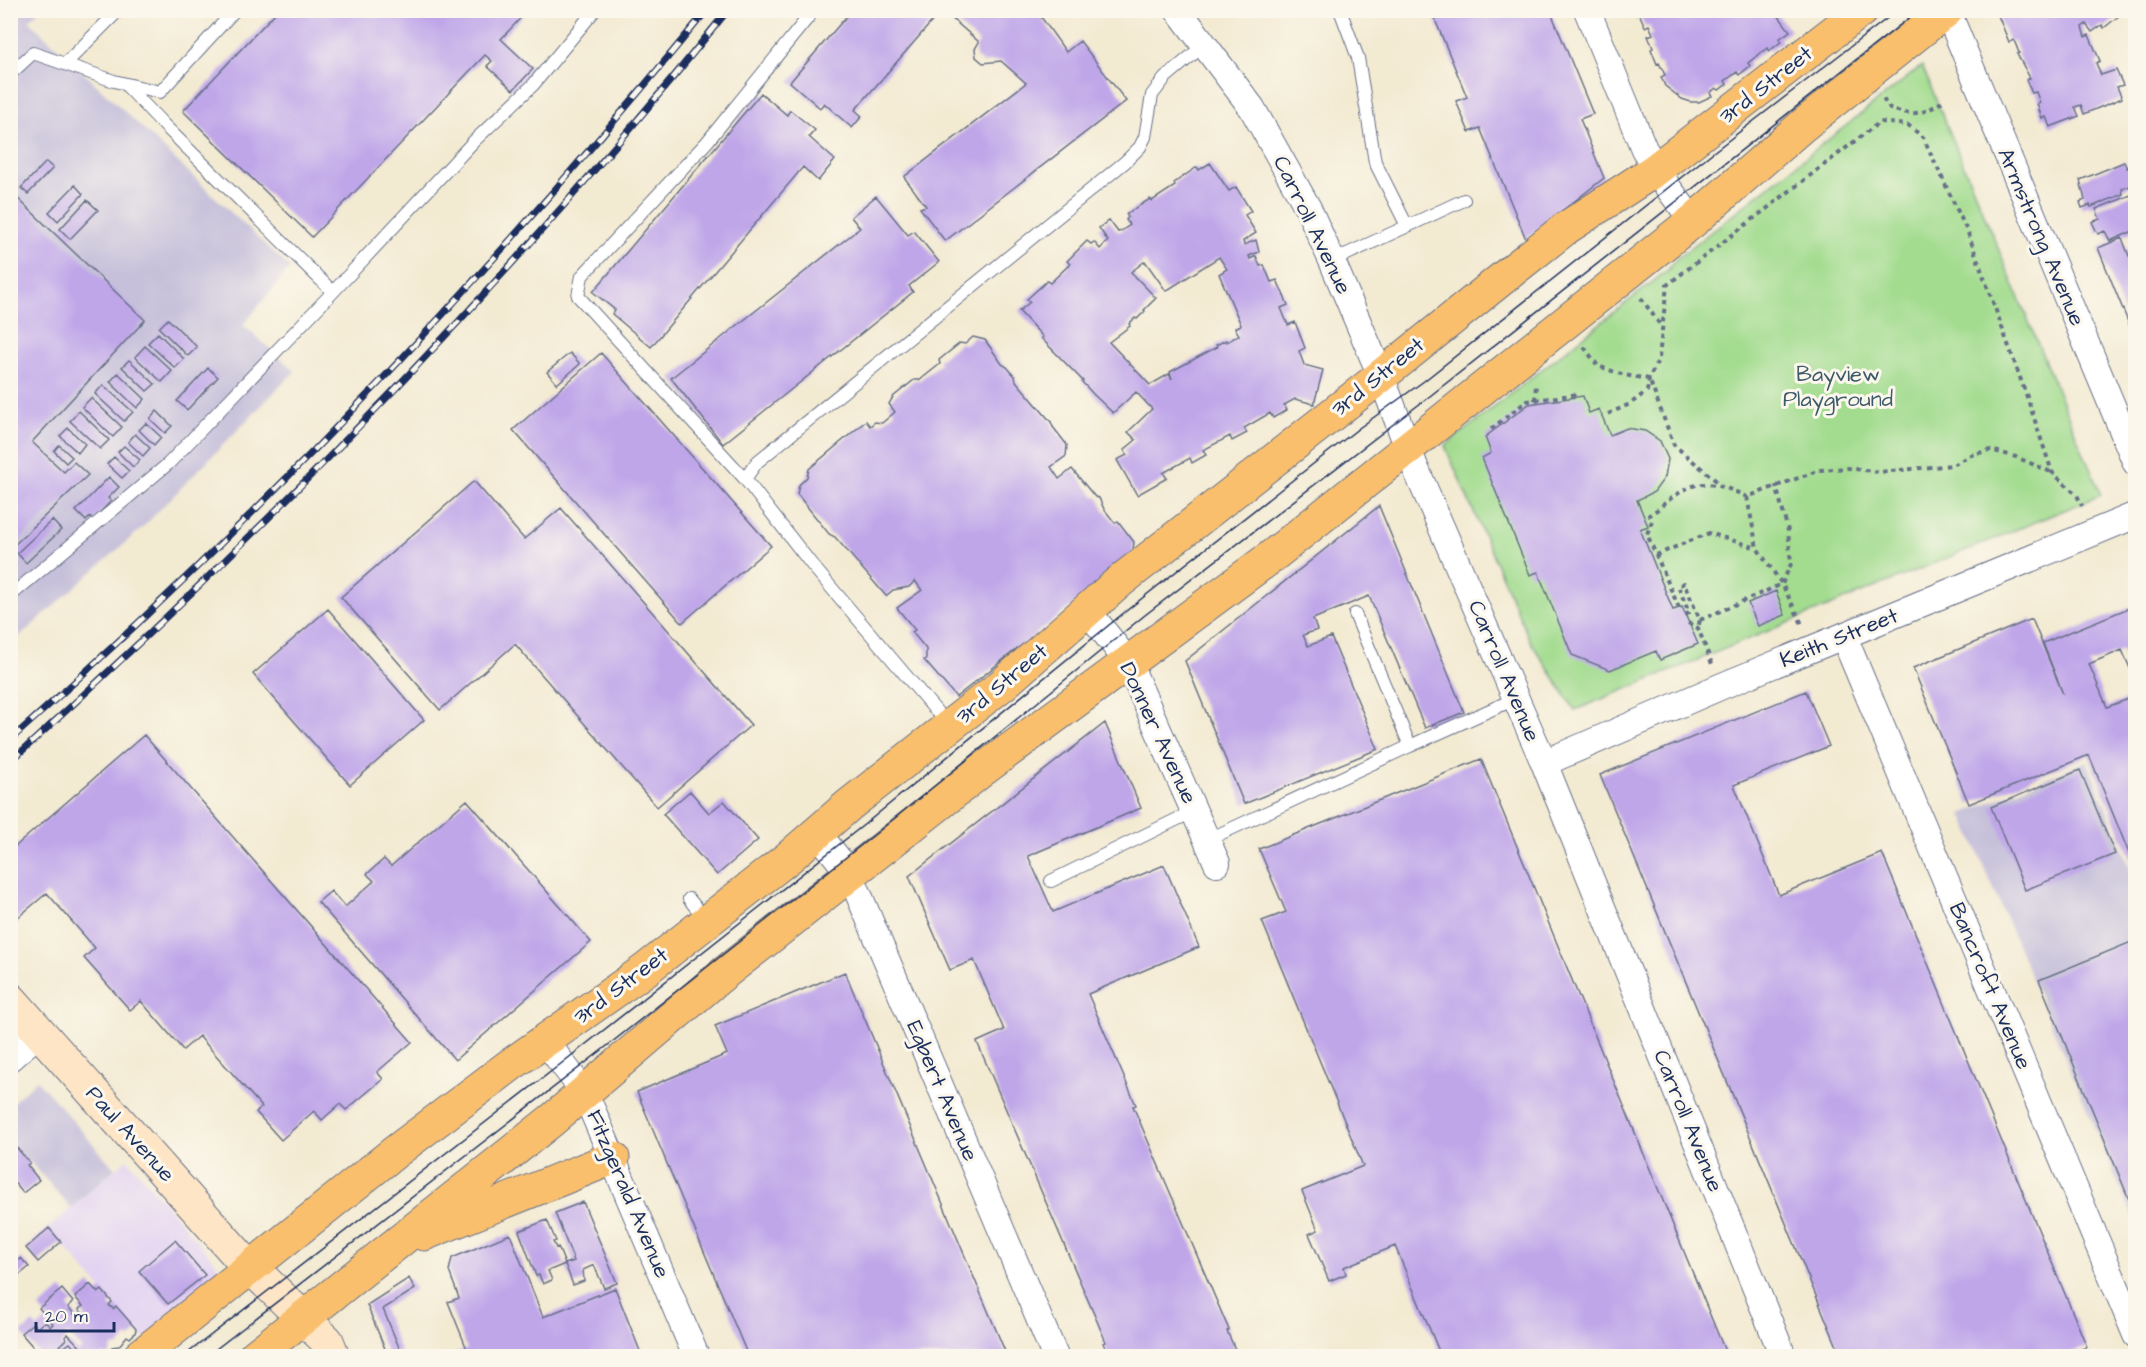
<svg xmlns="http://www.w3.org/2000/svg" width="2146" height="1367" viewBox="0 0 2146 1367" font-family="'Architects Daughter',sans-serif">
<style>
.built{fill:#e3d3f2}
.industrial{fill:#c6c0da}
.green{fill:#a3dc8f;stroke:#5f8676;stroke-width:1.5}
.building{fill:#bfa6e9;fill-rule:evenodd}
.lines{fill:none;stroke-linecap:round;stroke-linejoin:round}
.lane-casing{stroke:#677087;stroke-width:14}
.street-casing{stroke:#677087;stroke-width:28}
.secondary-casing{stroke:#677087;stroke-width:35}
.primary-casing{stroke:#677087;stroke-width:35}
.path{stroke:#677087;stroke-width:4;stroke-dasharray:4.5 4.5;stroke-linecap:butt}
.lane{stroke:#fff;stroke-width:12}
.street{stroke:#fff;stroke-width:26}
.secondary{stroke:#fde5c5;stroke-width:33}
.primary{stroke:#f9bf6d;stroke-width:33}
.tram{stroke:#1b2f5e;stroke-width:1.5}
.rail-casing{stroke:#1b2f5e;stroke-width:7}
.rail{stroke:#fbf7ec;stroke-width:4.5;stroke-dasharray:14;stroke-linecap:butt}
.labels{text-anchor:middle;dominant-baseline:central;stroke-width:6;stroke-linejoin:round;paint-order:stroke}
.street-label{font-size:22px;fill:#1b2f5e;stroke:#fbf7ec}
.park-label{font-size:22px;fill:#3d5a6a;stroke:#fbf7ec}
</style>
<rect width="100%" height="100%" fill="#fbf7ec"/>
<filter id="ink" filterUnits="userSpaceOnUse"><feTurbulence type="fractalNoise" baseFrequency=".0167" numOctaves="2"/><feDisplacementMap in="SourceGraphic" scale="12" xChannelSelector="R" yChannelSelector="G"/><feConvolveMatrix kernelMatrix="1 2 1 2 8 2 1 2 1" color-interpolation-filters="sRGB"/></filter>
<filter id="wash" filterUnits="userSpaceOnUse"><feTurbulence type="fractalNoise" baseFrequency=".008" numOctaves="4" result="noise"/><feDisplacementMap in="SourceGraphic" scale="24" xChannelSelector="R" yChannelSelector="G"/><feGaussianBlur stdDeviation="1.35" result="paint"/><feColorMatrix in="noise" values="0 0 0 0 0 0 0 0 0 0 0 0 0 0 0 0 0 1.4 0 .05"/><feComposite in="paint" operator="in"/></filter>
<g filter="url(#wash)">
<rect width="100%" height="100%" fill="#f3ead2"/>
<!-- built -->
<path class="built" d="M 127,1159 L 219,1267 L 220,1275 L 144,1339 L 49,1228 Z"/>
<!-- industrial -->
<path class="industrial" d="M 39,10 L 29,21 L 290,268 L 243,325 L 295,371 L 142,528 L 11,644 L 10,11 Z
M 2087,761 L 2135,881 L 2135,1223 L 1962,814 Z
M 37,1080 L 115,1169 L 71,1208 L 11,1140 L 11,1104 Z"/>
<!-- green -->
<path class="green" d="M 1922,66 L 2101,495 L 1575,710 L 1530,641 L 1445,446 L 1669,269 L 1674,261 Z"/>
<g id="blocks">
<!-- building -->
<path class="building" d="M 278,10 L 528,10 L 501,39 L 533,69 L 513,90 L 487,66 L 492,61 L 485,55 L 312,237 L 183,111 Z
M 852,10 L 942,10 L 855,110 L 862,116 L 852,128 L 824,103 L 820,108 L 790,82 Z
M 942,10 L 1045,10 L 1041,17 L 1066,52 L 1080,41 L 1126,101 L 945,241 L 920,208 L 926,206 L 904,177 L 1026,83 L 1001,61 L 983,63 L 976,57 L 975,49 L 979,42 Z
M 1431,10 L 1550,10 L 1593,114 L 1580,119 L 1604,178 L 1526,239 L 1480,128 L 1469,132 L 1456,101 L 1467,97 Z
M 1634,10 L 1736,10 L 1738,13 L 1741,10 L 1774,10 L 1790,31 L 1779,39 L 1782,41 L 1769,51 L 1767,48 L 1748,63 L 1750,66 L 1739,75 L 1737,72 L 1725,81 L 1727,84 L 1719,90 L 1716,88 L 1710,93 L 1712,96 L 1699,102 L 1691,102 L 1682,99 L 1665,86 L 1661,77 L 1665,75 L 1659,63 L 1657,64 L 1651,49 L 1653,48 L 1648,36 L 1653,34 L 1649,25 L 1645,27 L 1639,13 L 1636,15 Z
M 2001,10 L 2126,10 L 2104,28 L 2102,25 L 2092,32 L 2086,24 L 2082,27 L 2085,37 L 2089,35 L 2100,61 L 2096,63 L 2101,75 L 2116,70 L 2123,85 L 2117,87 L 2122,98 L 2084,114 L 2081,105 L 2075,107 L 2079,116 L 2050,127 L 2046,117 L 2042,118 L 2037,104 L 2040,103 L 2036,92 L 2032,93 L 2026,80 L 2030,78 L 2017,54 L 2019,53 L 2014,40 L 2009,42 L 1997,13 Z
M 761,93 L 787,115 L 790,110 L 815,130 L 809,137 L 835,160 L 818,181 L 803,167 L 651,347 L 612,314 L 615,310 L 593,292 Z
M 46,162 L 53,168 L 28,194 L 21,188 Z
M 2124,162 L 2127,168 L 2136,165 L 2136,184 L 2122,189 L 2123,194 L 2091,207 L 2090,205 L 2082,208 L 2080,202 L 2085,200 L 2080,180 Z
M 1210,163 L 1229,191 L 1236,187 L 1251,211 L 1245,215 L 1256,233 L 1243,241 L 1244,245 L 1256,240 L 1259,252 L 1249,256 L 1250,259 L 1256,256 L 1260,266 L 1264,265 L 1271,282 L 1277,280 L 1288,305 L 1281,308 L 1288,325 L 1295,322 L 1305,348 L 1299,351 L 1304,365 L 1323,370 L 1314,404 L 1295,399 L 1284,405 L 1287,410 L 1273,418 L 1270,413 L 1244,428 L 1247,433 L 1232,441 L 1230,436 L 1203,450 L 1206,455 L 1192,463 L 1190,458 L 1163,473 L 1167,478 L 1137,495 L 1117,460 L 1127,455 L 1124,450 L 1136,440 L 1128,432 L 1152,409 L 1136,392 L 1113,413 L 1094,395 L 1082,382 L 1083,381 L 1041,338 L 1043,337 L 1019,311 L 1030,302 L 1027,299 L 1047,281 L 1050,283 L 1070,264 L 1067,261 L 1087,241 L 1091,244 L 1094,242 L 1100,249 L 1108,241 L 1099,228 L 1109,220 L 1118,232 L 1121,231 L 1130,225 L 1126,220 L 1128,217 L 1126,214 L 1150,199 L 1152,201 L 1175,186 L 1174,183 L 1197,167 L 1199,170 ZM 1219,257 L 1227,269 L 1219,274 L 1241,325 L 1235,328 L 1239,335 L 1227,342 L 1226,340 L 1216,345 L 1217,347 L 1170,372 L 1172,379 L 1169,374 L 1150,385 L 1109,342 L 1130,326 L 1129,324 L 1135,318 L 1137,319 L 1145,311 L 1144,310 L 1156,298 L 1131,272 L 1145,261 L 1166,291 Z
M 75,185 L 83,194 L 58,221 L 49,212 Z
M 10,191 L 145,320 L 32,442 L 64,472 L 74,462 L 88,475 L 10,549 Z
M 2136,194 L 2136,230 L 2110,241 L 2105,231 L 2098,234 L 2092,222 L 2100,219 L 2096,209 L 2131,195 Z
M 876,196 L 908,235 L 914,231 L 939,262 L 909,286 L 913,292 L 723,444 L 671,378 L 860,228 L 851,217 Z
M 87,200 L 98,210 L 70,239 L 60,229 Z
M 2122,238 L 2129,256 L 2136,253 L 2135,339 L 2098,248 Z
M 168,319 L 197,347 L 188,356 L 159,328 Z
M 158,333 L 184,359 L 175,368 L 148,343 Z
M 973,337 L 985,340 L 1002,364 L 1007,367 L 1015,376 L 1016,381 L 1051,422 L 1053,427 L 1067,445 L 1066,456 L 1051,467 L 1059,479 L 1072,469 L 1095,497 L 1099,498 L 1104,509 L 1115,523 L 1118,521 L 1134,542 L 1132,558 L 956,697 L 924,660 L 926,659 L 926,649 L 912,632 L 915,630 L 897,608 L 922,590 L 915,581 L 909,587 L 893,590 L 886,596 L 835,537 L 829,534 L 797,494 L 799,485 L 807,477 L 809,469 L 866,421 L 870,426 L 875,422 L 882,423 L 895,412 L 889,404 L 893,397 L 914,380 L 920,380 L 940,364 L 939,360 L 960,343 L 965,344 Z
M 145,346 L 172,371 L 162,382 L 135,357 Z
M 570,353 L 580,364 L 557,384 L 547,372 Z
M 601,353 L 771,546 L 682,623 L 513,430 Z
M 129,360 L 155,384 L 147,391 L 122,367 Z
M 208,368 L 218,377 L 187,410 L 177,401 Z
M 118,373 L 145,399 L 137,408 L 110,382 Z
M 103,385 L 133,412 L 124,421 L 95,394 Z
M 1583,396 L 1589,413 L 1599,409 L 1610,435 L 1627,428 L 1645,431 L 1660,441 L 1668,459 L 1665,477 L 1654,492 L 1637,500 L 1648,526 L 1640,529 L 1673,610 L 1682,607 L 1698,644 L 1660,660 L 1656,651 L 1610,670 L 1572,655 L 1538,572 L 1530,575 L 1482,458 L 1491,453 L 1485,437 L 1529,404 Z
M 91,398 L 122,427 L 113,437 L 82,407 Z
M 79,411 L 109,440 L 100,449 L 70,421 Z
M 157,411 L 172,426 L 165,433 L 150,419 Z
M 146,423 L 161,437 L 154,445 L 139,430 Z
M 68,428 L 85,444 L 78,453 L 60,436 Z
M 135,434 L 150,448 L 143,456 L 128,442 Z
M 59,445 L 72,457 L 66,463 L 54,451 Z
M 124,446 L 140,460 L 133,467 L 118,452 Z
M 114,457 L 129,471 L 122,478 L 107,464 Z
M 109,477 L 119,487 L 108,498 L 111,501 L 93,520 L 90,517 L 86,521 L 76,511 Z
M 474,481 L 524,539 L 561,508 L 751,725 L 657,807 L 515,644 L 440,710 L 341,597 Z
M 1379,506 L 1464,712 L 1425,728 L 1369,596 L 1313,619 L 1317,630 L 1303,635 L 1308,646 L 1331,637 L 1378,749 L 1244,804 L 1185,661 Z
M 52,520 L 61,530 L 26,563 L 17,553 Z
M 1776,591 L 1785,615 L 1758,626 L 1748,603 Z
M 2136,605 L 2136,682 L 2122,650 L 2089,664 L 2107,707 L 2136,696 L 2136,772 L 2133,773 L 2136,778 L 2136,862 L 2133,863 L 2089,755 L 1969,804 L 1913,668 L 2032,619 L 2063,694 L 2043,643 Z
M 328,609 L 424,720 L 350,785 L 253,674 Z
M 1806,691 L 1829,746 L 1734,785 L 1779,895 L 1882,853 L 2087,1347 L 2063,1356 L 1841,1356 L 1600,775 Z
M 1105,723 L 1141,808 L 1028,856 L 1053,912 L 1164,865 L 1199,947 L 1088,994 L 1136,1105 L 1133,1106 L 1229,1330 L 1227,1331 L 1238,1356 L 1109,1356 L 1103,1343 L 1106,1342 L 977,1042 L 1004,1030 L 974,960 L 950,970 L 909,876 Z
M 144,735 L 412,1042 L 377,1072 L 383,1079 L 346,1110 L 340,1104 L 322,1120 L 314,1111 L 281,1140 L 256,1112 L 262,1107 L 199,1036 L 183,1050 L 141,1001 L 130,1010 L 84,958 L 95,948 L 47,893 L 10,924 L 10,851 Z
M 1481,759 L 1727,1356 L 1441,1356 L 1395,1246 L 1344,1267 L 1346,1274 L 1329,1281 L 1309,1234 L 1318,1230 L 1302,1191 L 1363,1166 L 1262,921 L 1286,912 L 1259,849 Z
M 2080,770 L 2115,854 L 2025,890 L 1991,807 Z
M 690,791 L 709,813 L 724,801 L 758,840 L 717,875 L 663,814 Z
M 467,800 L 591,942 L 455,1060 L 318,902 L 331,891 L 345,907 L 374,881 L 367,874 L 384,859 L 391,866 Z
M 2136,940 L 2136,1214 L 2135,1214 L 2039,980 Z
M 845,972 L 940,1197 L 1007,1356 L 748,1356 L 681,1197 L 637,1092 L 727,1054 L 715,1026 Z
M 10,1140 L 30,1163 L 27,1165 L 39,1180 L 23,1193 L 10,1178 Z
M 583,1202 L 617,1283 L 604,1288 L 594,1265 L 583,1270 L 584,1281 L 573,1285 L 565,1264 L 574,1261 L 555,1213 Z
M 547,1220 L 556,1241 L 553,1242 L 556,1248 L 558,1247 L 565,1264 L 548,1271 L 552,1280 L 543,1284 L 539,1275 L 536,1276 L 519,1231 Z
M 49,1228 L 61,1242 L 38,1262 L 26,1248 Z
M 510,1234 L 543,1317 L 615,1288 L 642,1356 L 447,1356 L 467,1349 L 448,1302 L 459,1298 L 449,1271 L 452,1258 Z
M 175,1240 L 205,1275 L 168,1304 L 139,1271 Z
M 21,1258 L 29,1267 L 18,1276 L 11,1268 Z
M 409,1278 L 415,1289 L 383,1309 L 401,1352 L 388,1356 L 367,1305 Z
M 90,1284 L 98,1293 L 102,1290 L 112,1302 L 109,1305 L 113,1309 L 116,1306 L 136,1329 L 135,1333 L 130,1338 L 127,1336 L 119,1346 L 112,1347 L 111,1353 L 108,1356 L 103,1354 L 101,1356 L 41,1356 L 21,1333 L 33,1323 L 37,1328 L 45,1321 L 50,1327 L 53,1324 L 39,1308 L 62,1289 L 73,1302 L 68,1307 L 81,1321 L 86,1317 L 79,1309 L 83,1306 L 75,1297 ZM 68,1334 L 82,1349 L 78,1352 L 70,1343 L 63,1348 L 60,1345 L 66,1339 L 65,1337 Z"/>
</g>
</g>
<g filter="url(#ink)">
<use href="#blocks" fill-opacity="0" stroke="#677087" stroke-width="1.5"/>
<g class="lines">
<defs>
<path id="lane" d="M 1340,10 L 1358,58 L 1375,162 L 1407,226
M 65,64 L 119,10
M 10,74 L 33,53 L 114,81 L 160,92 L 235,10
M 125,84 L 164,125 L 333,292
M 1332,261 L 1464,200
M 745,479 L 578,296 L 582,276 L 707,142 L 814,10
M 10,596 L 168,464 L 333,292 L 474,141 L 533,85 L 595,10
M 1355,614 L 1410,746 L 1517,698
M 948,725 L 812,565 L 745,479 L 757,462 L 1125,162 L 1140,147 L 1145,137 L 1152,95 L 1165,78 L 1204,45
M 1207,840 L 1410,746
M 1051,881 L 1194,811
M 689,899 L 706,920"/>
<path id="street" d="M 1178,10 L 1252,108 L 1308,208 L 1332,261 L 1381,376 L 1415,467 L 1544,763 L 1783,1356
M 1587,10 L 1644,149 L 1669,189 L 1693,221
M 1947,10 L 2136,463
M 1087,610 L 1128,662 L 1217,863
M 1844,637 L 2136,1335
M 1544,763 L 1722,686 L 2136,515
M 817,832 L 850,874 L 1055,1356
M 545,1041 L 585,1093 L 696,1356
M 10,1058 L 40,1032"/>
<path id="secondary" d="M 10,999 L 238,1255 L 327,1341 L 333,1356"/>
<path id="primary" d="M 424,1234 L 613,1158
M 140,1356 L 395,1152 L 509,1066 L 645,970 L 788,858 L 849,805 L 1002,685 L 1119,582 L 1376,380 L 1514,269 L 1566,228 L 1655,170 L 1862,10
M 255,1356 L 552,1120 L 718,978 L 981,771 L 1271,557 L 1693,221 L 1802,126 L 1947,10"/>
</defs>
<!-- lane casing -->
<use href="#lane" class="lane-casing"/>
<!-- street casing -->
<use href="#street" class="street-casing"/>
<!-- secondary casing -->
<use href="#secondary" class="secondary-casing"/>
<!-- primary casing -->
<use href="#primary" class="primary-casing"/>
<!-- path -->
<path class="path" d="M 1097,10 L 1127,15
M 1883,99 L 1890,109 C 1913,116 1923,115 1943,101
M 1641,298 L 1661,326
M 1584,347 L 1598,366 L 1624,375 L 1649,379 L 1674,445 L 1720,484
M 1535,400 L 1536,383
M 1608,414 L 1630,404 L 1647,391 L 1649,379 L 1659,358 L 1667,285 L 1880,122 L 1908,125 L 1923,137 L 1968,233 L 2027,397 L 2052,472 L 2077,495 L 2082,506
M 1491,429 L 1527,401 L 1579,394
M 1747,497 L 1757,548 L 1782,584 L 1803,626
M 1656,555 L 1709,533 L 1757,548
M 1679,608 L 1647,534 L 1652,521 L 1649,515 C 1660,509 1666,501 1676,495 C 1702,476 1721,485 1747,497 L 1820,470 L 1848,468 L 1880,472 L 1953,465 L 1971,455 L 1991,450 L 2016,457 L 2051,472
M 1685,615 L 1689,613 L 1678,586 L 1684,583 L 1700,620 L 1698,628
M 1700,620 L 1782,584 L 1791,564 L 1788,531 L 1776,485
M 1688,623 L 1698,628 L 1712,664"/>
<!-- lane -->
<use href="#lane" class="lane"/>
<!-- street -->
<use href="#street" class="street"/>
<!-- secondary -->
<use href="#secondary" class="secondary"/>
<!-- primary -->
<use href="#primary" class="primary"/>
<!-- tram -->
<path class="tram" d="M 184,1356 L 562,1063 L 865,824 L 1136,603 L 1359,428 L 1424,381 L 1712,153 L 1898,10
M 207,1356 L 602,1050 L 874,835 L 1145,615 L 1430,396 L 1919,10"/>
<defs>
<path id="rail" d="M 10,740 C 262,517 494,270 707,10
M 10,762 C 267,530 511,281 728,10"/>
</defs>
<!-- rail casing -->
<use href="#rail" class="rail-casing"/>
<!-- rail -->
<use href="#rail" class="rail"/>
</g>
</g>
<g class="labels">
<!-- street labels -->
<g class="street-label">
<text transform="translate(1766 85) rotate(-38)">3rd Street</text>
<text transform="translate(1312 225) rotate(64)">Carroll Avenue</text>
<text transform="translate(2041 237) rotate(67)">Armstrong Avenue</text>
<text transform="translate(1378 377) rotate(-39)">3rd Street</text>
<text transform="translate(1839 638) rotate(-22)">Keith Street</text>
<text transform="translate(1504 671) rotate(67)">Carroll Avenue</text>
<text transform="translate(1002 684) rotate(-40)">3rd Street</text>
<text transform="translate(1158 733) rotate(65)">Donner Avenue</text>
<text transform="translate(621 986) rotate(-37)">3rd Street</text>
<text transform="translate(1990 986) rotate(67)">Bancroft Avenue</text>
<text transform="translate(942 1091) rotate(67)">Egbert Avenue</text>
<text transform="translate(1688 1121) rotate(68)">Carroll Avenue</text>
<text transform="translate(130 1134) rotate(48)">Paul Avenue</text>
<text transform="translate(628 1194) rotate(67)">Fitzgerald Avenue</text>
</g>
<!-- park labels -->
<g class="park-label">
<text x="1838" y="374">Bayview<tspan x="1838" dy="25">Playground</tspan></text>
</g>
</g>
<!-- margin -->
<rect width="2146" height="1367" fill="none" stroke="#fbf7ec" stroke-width="36"/>
<!-- scale -->
<path d="M36 1322v9h78v-9" fill="none" stroke="#1b2f5e" stroke-width="3"/>
<text x="45" y="1322" font-size="18" fill="#1b2f5e" stroke="#fbf7ec" stroke-width="4.5" paint-order="stroke">20 m</text>
</svg>
